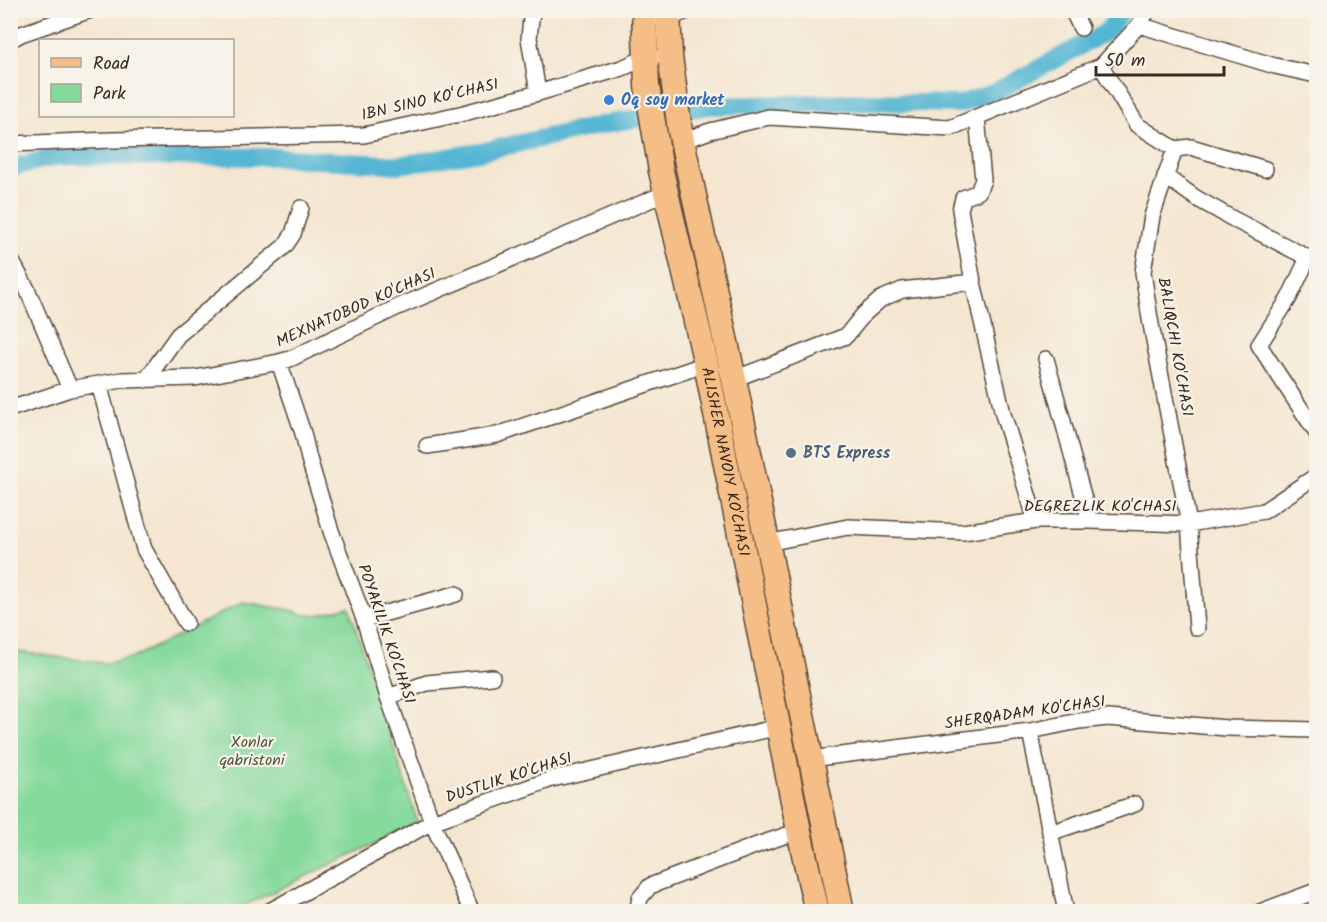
<svg xmlns="http://www.w3.org/2000/svg" width="1327" height="922" viewBox="0 0 1327 922" font-family="Kalam,sans-serif">
<style>
.green{fill:#84d99b;stroke:#60825c;stroke-width:1.5}
.lines{fill:none;stroke-linecap:round;stroke-linejoin:round}
.canal{stroke:#54b6d3;stroke-width:18}
.street-casing{stroke:#574639;stroke-width:18}
.primary-casing{stroke:#574639;stroke-width:27}
.street{stroke:#fff;stroke-width:15}
.primary{stroke:#f6be87;stroke-width:24}
.shop-dot{fill:#3f7fe0;stroke:#f7f3e8;stroke-width:2}
.service-dot{fill:#5c6f8a;stroke:#f7f3e8;stroke-width:2}
.labels{text-anchor:middle;dominant-baseline:central;stroke-width:4.5;stroke-linejoin:round;paint-order:stroke}
.street-label{font-size:16px;fill:#3b2a1e;stroke:#f7f3e8}
.shop-label{font-size:16px;font-weight:bold;fill:#366cbe;stroke:#f7f3e8;text-anchor:start}
.service-label{font-size:16px;font-weight:bold;fill:#4e5e75;stroke:#f7f3e8;text-anchor:start}
.park-label{font-size:16px;fill:#4d563d;stroke:#f7f3e8}
</style>
<rect width="100%" height="100%" fill="#f7f3e8"/>
<filter id="ink" filterUnits="userSpaceOnUse"><feTurbulence type="fractalNoise" baseFrequency=".0167" numOctaves="2"/><feDisplacementMap in="SourceGraphic" scale="12" xChannelSelector="R" yChannelSelector="G"/><feConvolveMatrix kernelMatrix="1 2 1 2 8 2 1 2 1" color-interpolation-filters="sRGB"/></filter>
<filter id="wash" filterUnits="userSpaceOnUse"><feTurbulence type="fractalNoise" baseFrequency=".008" numOctaves="4" result="noise"/><feDisplacementMap in="SourceGraphic" scale="24" xChannelSelector="R" yChannelSelector="G"/><feGaussianBlur stdDeviation="1.35" result="paint"/><feColorMatrix in="noise" values="0 0 0 0 0 0 0 0 0 0 0 0 0 0 0 0 0 1.4 0 .05"/><feComposite in="paint" operator="in"/></filter>
<g filter="url(#wash)">
<rect width="100%" height="100%" fill="#f4e6d1"/>
<!-- green -->
<path class="green" d="M 243,602 L 291,610 L 304,615 L 317,615 L 349,607 L 418,823 L 233,911 L 11,912 L 11,651 L 105,663 L 135,657 Z"/>
<g class="lines">
<!-- canal -->
<path class="canal" d="M 10,168 L 58,156 L 276,157 L 399,165 L 480,152 L 606,124 L 709,106 L 873,102 L 960,104 L 995,92 L 1106,32 L 1123,10"/>
</g>
</g>
<g filter="url(#ink)">
<g class="lines">
<defs>
<path id="street" d="M 532,10 L 529,38 L 538,93
M 1072,10 L 1081,28
M 661,19 L 668,19 L 689,10
M 1139,25 L 1275,66 L 1316,75
M 10,40 L 21,34 L 91,10
M 1101,66 L 1137,125 L 1175,149 L 1152,216 L 1143,272 L 1150,319 L 1189,524 L 1197,628
M 682,141 L 710,131 L 769,117 L 950,128 L 1101,66 L 1139,25 L 1148,10
M 10,144 L 111,140 L 364,135 L 464,113 L 538,93 L 622,68 L 645,58 L 653,57
M 1175,149 L 1191,147 L 1265,169
M 1165,176 L 1196,198 L 1235,220 L 1316,262
M 10,258 L 27,289 L 70,389
M 1308,258 L 1289,298 L 1259,345 L 1316,432
M 973,282 L 1003,414 L 1036,521
M 1046,359 L 1090,521
M 279,362 L 303,433 L 309,459 L 331,531 L 364,619 L 388,697 L 432,822 L 472,912
M 734,379 L 846,336 L 864,314 L 881,299 L 902,290 L 973,282 L 960,210 L 963,198 L 978,192 L 983,180 L 977,117
M 146,380 L 178,335 L 285,246 L 293,234 L 301,208
M 99,384 L 144,549 L 186,623
M 10,409 L 70,389 L 122,380 L 195,378 L 279,362 L 290,359 L 398,307 L 666,193
M 427,446 L 497,435 L 706,364
M 767,543 L 848,527 L 963,532 L 1036,521 L 1090,521 L 1189,524 L 1264,511 L 1316,476
M 364,619 L 456,594
M 388,697 L 427,683 L 492,677
M 1030,731 L 1066,912
M 810,759 L 1030,731 L 1079,721 L 1108,718 L 1227,728 L 1316,730
M 1050,833 L 1135,804
M 268,912 L 432,822 L 552,779 L 779,727
M 637,912 L 640,898 L 650,886 L 760,844 L 799,831
M 1260,912 L 1316,891"/>
<g id="primary">
<path id="s1" d="M 644,10 L 647,86 L 661,171 L 706,364 L 799,831 L 817,912"/>
<path d="M 668,10 L 670,56 L 680,131 L 734,379 L 842,912"/>
</g>
</defs>
<!-- street casing -->
<use href="#street" class="street-casing"/>
<!-- primary casing -->
<use href="#primary" class="primary-casing"/>
<!-- street -->
<use href="#street" class="street"/>
<!-- primary -->
<use href="#primary" class="primary"/>
</g>
</g>
<!-- markers -->
<circle class="shop-dot" cx="609" cy="100" r="6"/>
<circle class="service-dot" cx="791" cy="453" r="6"/>
<g class="labels">
<!-- street labels -->
<g class="street-label">
<text transform="translate(430 100) rotate(-13)">IBN SINO KO‘CHASI</text>
<text transform="translate(356 308) rotate(-24)">MEXNATOBOD KO'CHASI</text>
<text transform="translate(1175 347) rotate(80)">BALIQCHI KO'CHASI</text>
<text stroke="none"><textPath href="#s1" startOffset="460">ALISHER NAVOIY KO'CHASI</textPath></text>
<text x="1100" y="506">DEGREZLIK KO'CHASI</text>
<text transform="translate(386 634) rotate(71)">POYAKILIK KO'CHASI</text>
<text transform="translate(1025 713) rotate(-8)">SHERQADAM KO'CHASI</text>
<text transform="translate(509 778) rotate(-18)">DUSTLIK KO'CHASI</text>
</g>
<!-- shop labels -->
<g class="shop-label">
<text x="621" y="100">Oq soy market</text>
</g>
<!-- service labels -->
<g class="service-label">
<text x="803" y="453">BTS Express</text>
</g>
<!-- park labels -->
<g class="park-label">
<text x="252" y="742">Xonlar<tspan x="252" dy="18">qabristoni</tspan></text>
</g>
</g>
<!-- margin -->
<rect width="1327" height="922" fill="none" stroke="#f7f3e8" stroke-width="36"/>
<!-- legend -->
<rect x="39" y="39" width="195" height="78" fill="#f7f3e8" stroke="#aca397" stroke-width="1.5"/>
<rect x="51" y="58" width="30" height="9" fill="#f6be87" stroke="#aca397" stroke-width="1.5"/>
<text x="93" y="69" font-size="18" fill="#3b2a1e">Road</text>
<rect x="51" y="84" width="30" height="18" fill="#84d99b" stroke="#aca397" stroke-width="1.5"/>
<text x="93" y="99" font-size="18" fill="#3b2a1e">Park</text>
<!-- scale -->
<path d="M1096 66v9h128v-9" fill="none" stroke="#3b2a1e" stroke-width="3"/>
<text x="1105" y="66" font-size="18" fill="#3b2a1e" stroke="#f7f3e8" stroke-width="4.5" paint-order="stroke">50 m</text>
</svg>
